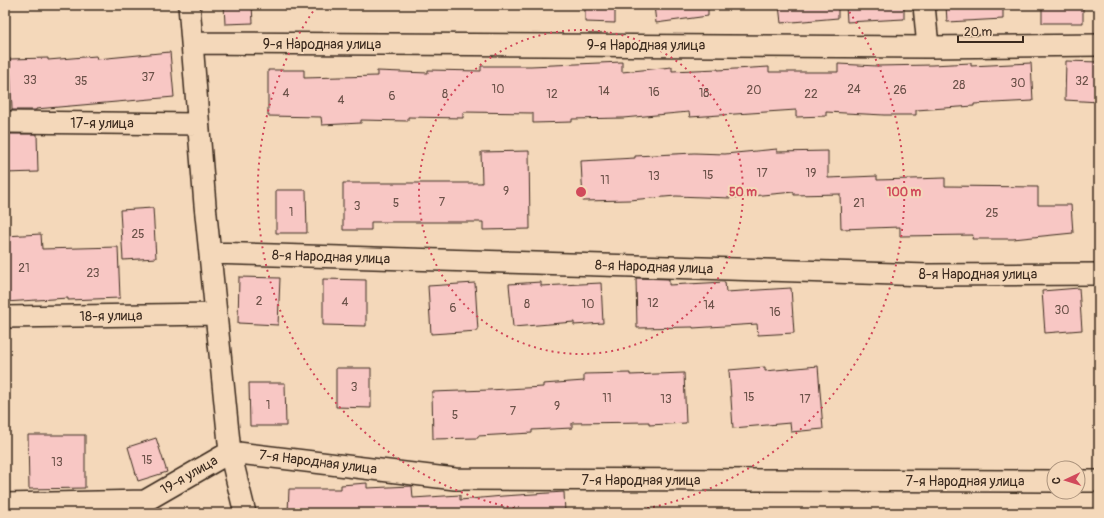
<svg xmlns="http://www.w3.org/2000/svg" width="1104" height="518" viewBox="0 0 1104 518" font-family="Pangolin,sans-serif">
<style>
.building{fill:#f8c7c4;stroke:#3b2a1e}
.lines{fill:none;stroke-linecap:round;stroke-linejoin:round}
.street-casing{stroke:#3b2a1e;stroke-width:24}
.street{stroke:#f4d8ba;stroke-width:21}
.ring{fill:none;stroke:#d1495b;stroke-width:2;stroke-dasharray:2 4}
.labels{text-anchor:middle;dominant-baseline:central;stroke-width:4;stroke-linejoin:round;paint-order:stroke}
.number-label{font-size:12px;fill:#6a5148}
.street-label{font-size:14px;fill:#3b2a1e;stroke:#f4d8ba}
.centre{fill:#d1495b;stroke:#f4d8ba;stroke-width:2}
.ring-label{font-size:12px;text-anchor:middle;font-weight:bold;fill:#d1495b;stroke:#f4d8ba;stroke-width:4;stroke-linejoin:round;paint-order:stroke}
</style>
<rect width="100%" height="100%" fill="#f4d8ba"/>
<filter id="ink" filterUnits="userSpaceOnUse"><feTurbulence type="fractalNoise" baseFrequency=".025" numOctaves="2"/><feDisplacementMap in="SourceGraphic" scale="8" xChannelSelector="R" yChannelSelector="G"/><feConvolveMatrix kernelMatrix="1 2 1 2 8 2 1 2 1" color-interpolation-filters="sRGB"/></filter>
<g filter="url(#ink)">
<!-- building -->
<path class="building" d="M 224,5 L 252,5 L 253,23 L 225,24 Z
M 585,5 L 615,5 L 615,23 L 585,22 Z
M 654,5 L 708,5 L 708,16 L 656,23 Z
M 779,5 L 838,5 L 838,18 L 781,23 Z
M 846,5 L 904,5 L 904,19 L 847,22 Z
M 946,5 L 1003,5 L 1003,19 L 947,22 Z
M 1042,5 L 1083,5 L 1083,23 L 1042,23 Z
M 170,52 L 174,97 L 36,109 L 36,110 L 12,110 L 10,59 L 48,58 L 48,60 L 96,56 L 97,59 Z
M 1066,61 L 1099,62 L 1099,102 L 1065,100 Z
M 622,62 L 622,72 L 672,67 L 672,71 L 718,69 L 718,70 L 769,67 L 769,72 L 838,72 L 838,64 L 877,66 L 932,65 L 971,63 L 971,66 L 1031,63 L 1033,101 L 974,104 L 974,106 L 916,110 L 916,115 L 884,115 L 826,112 L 826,116 L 796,117 L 796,110 L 690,117 L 689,112 L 623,118 L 572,119 L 572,122 L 533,123 L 533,113 L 463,112 L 463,118 L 408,117 L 408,121 L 361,120 L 361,123 L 322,125 L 321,117 L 268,116 L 268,70 L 304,70 L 304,78 L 377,76 L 377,71 L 428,73 L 428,70 L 481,71 L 481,66 L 531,66 Z
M 5,134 L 37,134 L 38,172 L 5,173 Z
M 777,149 L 777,152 L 828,151 L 828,178 L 877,176 L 877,180 L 945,178 L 945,186 L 1038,187 L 1038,205 L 1071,205 L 1073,233 L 1013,239 L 972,239 L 973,235 L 900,236 L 900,227 L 841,229 L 840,194 L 794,195 L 794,192 L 730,198 L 676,196 L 629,200 L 583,201 L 581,161 L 635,158 L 635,156 L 694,153 L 725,154 Z
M 529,151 L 530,229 L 483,230 L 483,222 L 371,222 L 371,230 L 343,230 L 343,183 L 482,183 L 481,152 Z
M 276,190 L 306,190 L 307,233 L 276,233 Z
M 153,208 L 156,258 L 123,260 L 120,210 Z
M 41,234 L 42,249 L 118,247 L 120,298 L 68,300 L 68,298 L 5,302 L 5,236 Z
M 239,277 L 280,278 L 278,325 L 238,323 Z
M 636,278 L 669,279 L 669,285 L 725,282 L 726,292 L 791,288 L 794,333 L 758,335 L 757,324 L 693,328 L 693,327 L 637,328 Z
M 323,279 L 366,280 L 366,326 L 323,325 Z
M 541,282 L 541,286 L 601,283 L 603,323 L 574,325 L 574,322 L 513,327 L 509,284 Z
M 475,283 L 478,331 L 431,334 L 428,286 Z
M 1079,288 L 1082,330 L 1045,333 L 1042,291 Z
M 818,366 L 823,429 L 791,432 L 790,423 L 733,428 L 729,370 L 765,367 L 765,371 Z
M 336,368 L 371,368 L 371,408 L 336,407 Z
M 630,373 L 630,375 L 684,373 L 686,423 L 649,425 L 649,422 L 572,423 L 572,428 L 532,430 L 532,433 L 478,436 L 478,438 L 433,439 L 432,392 L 489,390 L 543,387 L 543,384 L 584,381 L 584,374 Z
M 249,383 L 285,383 L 286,426 L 250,426 Z
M 28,435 L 85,435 L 85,488 L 29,489 Z
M 156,438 L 167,472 L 138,481 L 128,447 Z
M 367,483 L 367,488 L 412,486 L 413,498 L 460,495 L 460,500 L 503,496 L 564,492 L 565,513 L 288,513 L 289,489 L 341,489 L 341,485 Z"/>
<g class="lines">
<defs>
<path id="street" d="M 189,5 L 205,205 L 230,452 L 245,513
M 924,5 L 928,47
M 192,43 L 928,47 L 1099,45
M 5,122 L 198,124
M 210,253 L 928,275 L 1099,274
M 5,317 L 216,314
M 1078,481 L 1099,481
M 5,504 L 145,501 L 230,452 L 455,479 L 1054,481"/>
</defs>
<!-- street casing -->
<use href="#street" class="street-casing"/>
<!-- street -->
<use href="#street" class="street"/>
</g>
</g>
<!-- distance rings -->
<g class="ring">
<circle cx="581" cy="192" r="162"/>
<path d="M544 513A323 323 0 0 1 316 7M846 7A323 323 0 0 1 618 513"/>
</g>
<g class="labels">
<!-- number labels -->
<g class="number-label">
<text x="148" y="77">37</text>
<text x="30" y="80">33</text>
<text x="81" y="81">35</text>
<text x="1082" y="81">32</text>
<text x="1018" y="83">30</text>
<text x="959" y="85">28</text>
<text x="498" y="89">10</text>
<text x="854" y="89">24</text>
<text x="754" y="90">20</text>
<text x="900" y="90">26</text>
<text x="604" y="91">14</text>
<text x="654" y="92">16</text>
<text x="286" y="93">4</text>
<text x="704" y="93">18</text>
<text x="445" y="94">8</text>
<text x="552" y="94">12</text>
<text x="811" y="94">22</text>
<text x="392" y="96">6</text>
<text x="341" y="100">4</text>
<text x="762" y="173">17</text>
<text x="811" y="173">19</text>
<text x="708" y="175">15</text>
<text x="654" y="176">13</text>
<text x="605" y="180">11</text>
<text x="506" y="191">9</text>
<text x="442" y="202">7</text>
<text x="396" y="203">5</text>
<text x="859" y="203">21</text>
<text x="357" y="206">3</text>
<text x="291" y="212">1</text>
<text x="992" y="213">25</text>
<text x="138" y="234">25</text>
<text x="24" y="268">21</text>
<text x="93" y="273">23</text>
<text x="259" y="301">2</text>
<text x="345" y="302">4</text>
<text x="653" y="303">12</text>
<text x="527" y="304">8</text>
<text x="588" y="304">10</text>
<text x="709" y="305">14</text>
<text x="453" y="308">6</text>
<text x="1062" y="310">30</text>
<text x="775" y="312">16</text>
<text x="354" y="387">3</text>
<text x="749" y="397">15</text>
<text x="607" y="398">11</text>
<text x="666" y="399">13</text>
<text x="805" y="399">17</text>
<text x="268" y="405">1</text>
<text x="557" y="406">9</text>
<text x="513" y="411">7</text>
<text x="455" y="415">5</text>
<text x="147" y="460">15</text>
<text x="57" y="462">13</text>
</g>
<!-- street labels -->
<g class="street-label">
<text x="322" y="44">9-я Народная улица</text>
<text x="646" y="45">9-я Народная улица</text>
<text x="102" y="123">17-я улица</text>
<text transform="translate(331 257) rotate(2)">8-я Народная улица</text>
<text transform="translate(654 267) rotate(2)">8-я Народная улица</text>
<text x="978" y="274">8-я Народная улица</text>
<text transform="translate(111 316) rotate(-1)">18-я улица</text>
<text transform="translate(318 462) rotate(7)">7-я Народная улица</text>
<text transform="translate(189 475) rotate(-30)">19-я улица</text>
<text x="641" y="480">7-я Народная улица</text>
<text x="965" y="481">7-я Народная улица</text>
</g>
</g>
<circle cx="581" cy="192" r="6" class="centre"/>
<g class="ring-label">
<text x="743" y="196">50 m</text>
<text x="904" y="196">100 m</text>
</g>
<!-- margin -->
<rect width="1104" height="518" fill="none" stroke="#f4d8ba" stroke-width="20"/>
<rect x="10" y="10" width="1084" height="498" fill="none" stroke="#3b2a1e" stroke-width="1.5" filter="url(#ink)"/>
<!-- north arrow -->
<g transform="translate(1066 480) rotate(266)"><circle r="19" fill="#f4d8ba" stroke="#aa927c"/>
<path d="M0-3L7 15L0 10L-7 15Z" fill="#d1495b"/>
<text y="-6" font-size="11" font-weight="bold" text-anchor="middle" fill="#3b2a1e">С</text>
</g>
<!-- scale -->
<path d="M958 36v6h65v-6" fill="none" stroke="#3b2a1e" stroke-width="2"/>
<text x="964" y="36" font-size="12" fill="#3b2a1e" stroke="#f4d8ba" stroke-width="3" paint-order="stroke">20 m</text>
</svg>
